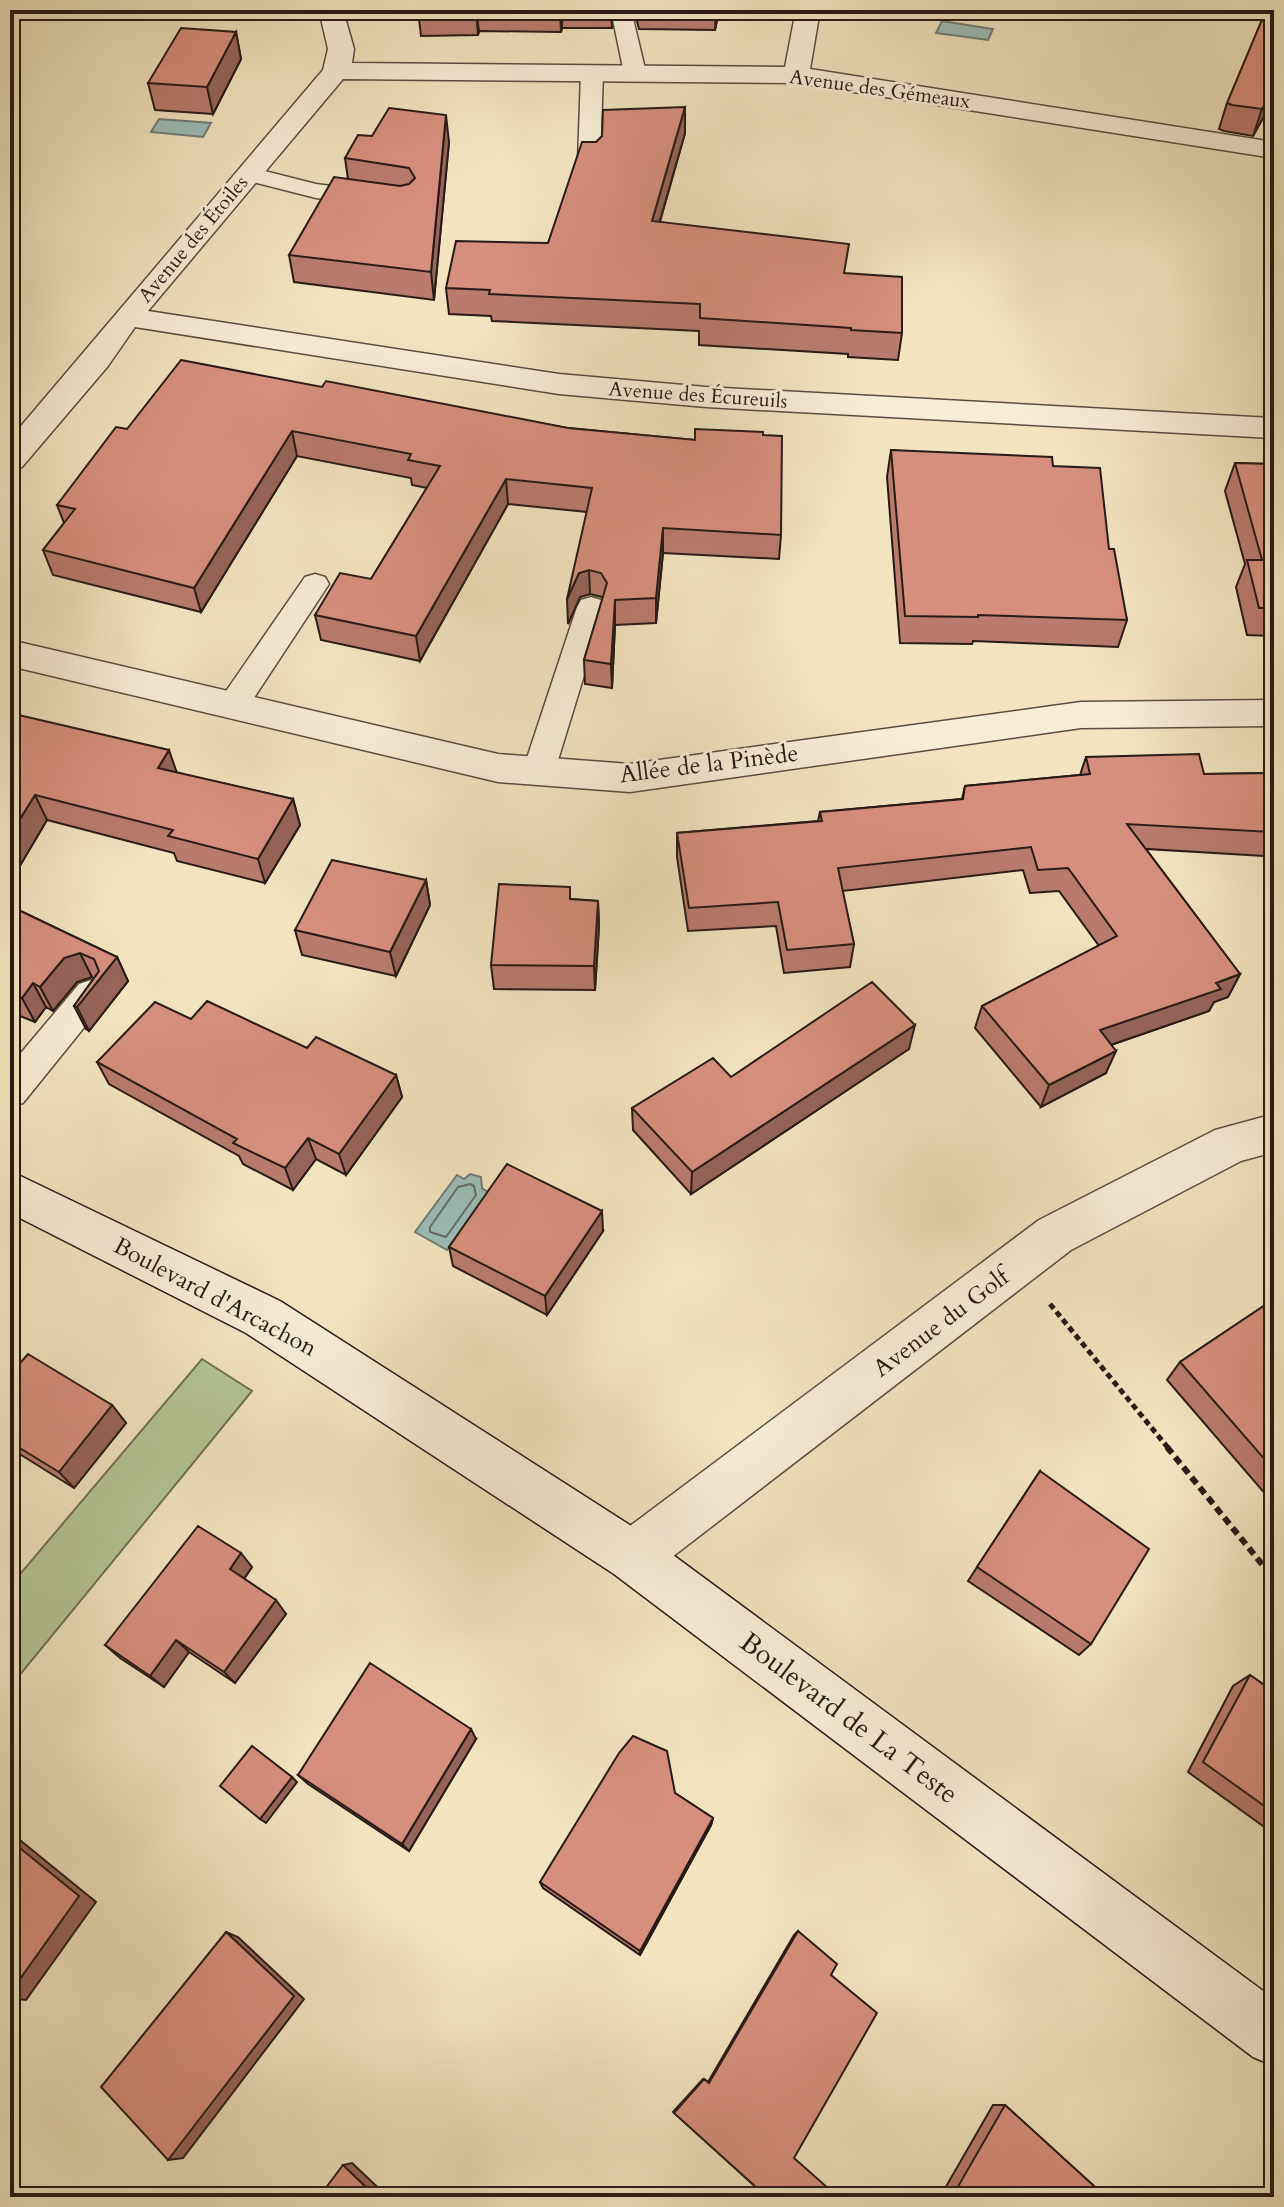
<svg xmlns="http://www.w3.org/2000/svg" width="1284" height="2207" viewBox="0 0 1284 2207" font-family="Cardo,serif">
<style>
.green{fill:#b5c595;stroke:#6e7055;stroke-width:2}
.water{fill:#9cbdb8;stroke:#6e7c77;stroke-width:2}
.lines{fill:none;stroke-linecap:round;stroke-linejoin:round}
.shore{stroke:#626c66;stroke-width:2}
.service-casing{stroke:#5a4c40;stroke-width:3}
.minor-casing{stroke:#5a4c40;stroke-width:3}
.secondary-casing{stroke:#281a15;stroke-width:3}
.path-far1{stroke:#281a15;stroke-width:5;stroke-dasharray:6 4;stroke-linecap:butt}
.path{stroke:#281a15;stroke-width:6;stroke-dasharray:8 5;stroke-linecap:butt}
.service{fill:#f6edd5;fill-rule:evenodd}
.minor{fill:#f6edd5;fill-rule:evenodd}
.secondary{fill:#f6edd5;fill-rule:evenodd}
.wall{fill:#b87b6c;stroke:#281a15;stroke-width:2}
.shaded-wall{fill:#966458;stroke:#281a15;stroke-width:2}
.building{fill:#d68f7d;stroke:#281a15;stroke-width:2}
.labels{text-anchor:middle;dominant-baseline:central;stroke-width:6;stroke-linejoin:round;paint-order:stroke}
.far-street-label{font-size:20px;fill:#281a15;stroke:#f6edd5}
.street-label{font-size:24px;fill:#281a15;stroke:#f6edd5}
.near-street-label{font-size:28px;fill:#281a15;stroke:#f6edd5}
</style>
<rect width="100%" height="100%" fill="#f1e4bf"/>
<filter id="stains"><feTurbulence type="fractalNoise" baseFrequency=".0025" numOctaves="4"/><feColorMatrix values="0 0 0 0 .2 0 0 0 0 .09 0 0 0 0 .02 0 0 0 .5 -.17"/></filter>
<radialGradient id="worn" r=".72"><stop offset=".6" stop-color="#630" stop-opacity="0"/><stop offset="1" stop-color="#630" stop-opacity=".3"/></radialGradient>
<!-- green -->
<path class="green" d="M 202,1359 L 252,1391 L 10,1687 L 10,1586 Z"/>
<!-- water -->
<path class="water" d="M 942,21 L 993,29 L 988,40 L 936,33 Z
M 159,119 L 211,123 L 203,137 L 151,132 Z
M 470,1174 L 481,1177 L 482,1188 L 488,1192 L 447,1250 L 415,1232 L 457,1175 L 464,1179 Z"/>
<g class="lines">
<!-- shore -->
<path class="shore" d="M 470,1184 L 474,1186 L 476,1195 L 446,1237 L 430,1232 L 430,1227 L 458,1187 Z"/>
<defs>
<path id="service" d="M 611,10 L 631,10 L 646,73 L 643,78 L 635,79 L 624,73 Z
M 592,67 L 603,73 L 600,161 L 597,166 L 581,166 L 578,161 L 581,73 Z
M 249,167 L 316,184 L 371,191 L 379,193 L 383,198 L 379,203 L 371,205 L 316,198 L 241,179 L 238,174 L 241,169 Z
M 315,574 L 325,577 L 329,584 L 244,713 L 233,716 L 222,713 L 218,705 L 222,697 L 305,577 Z
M 591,597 L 601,600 L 605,607 L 555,770 L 550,778 L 539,781 L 528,778 L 523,770 L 577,607 L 581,600 Z
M 91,980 L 103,984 L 108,994 L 103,1004 L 23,1103 L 10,1107 L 10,1066 L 79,984 Z"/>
<path id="minor" d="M 319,10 L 343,10 L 354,49 L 352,63 L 785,67 L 796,10 L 820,10 L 810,69 L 1274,142 L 1274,158 L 796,83 L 343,79 L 148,311 L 559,374 L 706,387 L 1274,418 L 1274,438 L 706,407 L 559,394 L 135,327 L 108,366 L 22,467 L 10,470 L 10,439 L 323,70 L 328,49 Z
M 10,640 L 498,754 L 630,764 L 1081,702 L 1274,700 L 1274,726 L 1081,728 L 630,792 L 498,782 L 10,666 Z
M 1274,1114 L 1274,1152 L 1241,1161 L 1071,1250 L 650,1574 L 632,1582 L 614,1574 L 606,1556 L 614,1538 L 1039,1220 L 1215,1130 Z"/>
<path id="secondary" d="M 10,1171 L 280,1301 L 650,1538 L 1274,1999 L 1274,2066 L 1253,2057 L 614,1574 L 246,1333 L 10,1213 Z"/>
</defs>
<!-- service casing -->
<use href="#service" class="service-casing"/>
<!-- minor casing -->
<use href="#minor" class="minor-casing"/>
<!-- secondary casing -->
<use href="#secondary" class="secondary-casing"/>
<!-- path-far1 -->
<path class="path-far1" d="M 1050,1304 L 1169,1449"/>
<!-- path -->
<path class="path" d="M 1167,1447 L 1274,1579"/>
<!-- service -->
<use href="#service" class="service"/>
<!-- minor -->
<use href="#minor" class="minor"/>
<!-- secondary -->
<use href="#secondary" class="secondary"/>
</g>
<!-- wall -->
<path class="wall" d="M 418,10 L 611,10 L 612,28 L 562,28 L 561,32 L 479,31 L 478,35 L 421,36 Z
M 634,10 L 719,10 L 715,30 L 639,29 Z
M 236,32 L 241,59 L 213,114 L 155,110 L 148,83 Z
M 1274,98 L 1253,136 L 1224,131 L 1219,129 L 1227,103 Z
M 685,107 L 685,133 L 660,222 L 846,274 L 902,333 L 898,360 L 848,357 L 848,354 L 699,345 L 699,331 L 492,321 L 491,316 L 449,314 L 446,288 L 548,243 L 596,142 Z
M 449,142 L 434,300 L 294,282 L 289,255 L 348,179 L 345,158 Z
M 322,387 L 568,428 L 695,440 L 763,435 L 781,535 L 779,559 L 663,553 L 656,623 L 615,625 L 612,688 L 585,684 L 584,660 L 603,598 L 602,597 L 590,594 L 580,597 L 568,624 L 587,512 L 508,504 L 420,661 L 321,640 L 315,615 L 371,579 L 427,488 L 412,485 L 411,478 L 297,456 L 201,612 L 53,575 L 43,550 L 64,523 L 57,505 L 127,429 Z
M 891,450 L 1053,466 L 1109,549 L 1127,620 L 1118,647 L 973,641 L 972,644 L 900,643 L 887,477 Z
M 1235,463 L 1274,464 L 1274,636 L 1247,635 L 1236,587 L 1245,564 L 1225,491 Z
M 10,713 L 177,773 L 293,799 L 300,825 L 265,883 L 177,861 L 174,853 L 47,820 L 12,879 L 10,878 Z
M 1086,757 L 1204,774 L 1274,773 L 1274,877 L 1264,856 L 1146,849 L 1240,974 L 1228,997 L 1214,1002 L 1209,1011 L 1111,1045 L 1106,1073 L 1041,1107 L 975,1028 L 982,1006 L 1099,946 L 1059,891 L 1030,893 L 1023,870 L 842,891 L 854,944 L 850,967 L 784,973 L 776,926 L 688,931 L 677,857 L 677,833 L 818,821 L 820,812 L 962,799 L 965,786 L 1080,775 Z
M 426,880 L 430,905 L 396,976 L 302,955 L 295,930 Z
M 571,899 L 598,901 L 599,926 L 595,990 L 494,989 L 491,965 Z
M 10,906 L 117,957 L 128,981 L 89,1031 L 86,1029 L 74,1006 L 94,978 L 92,977 L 77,982 L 53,1011 L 46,1007 L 35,1022 L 10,1012 Z
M 191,1019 L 307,1048 L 396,1075 L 402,1097 L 346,1175 L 316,1159 L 293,1190 L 243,1164 L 239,1156 L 109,1084 L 97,1062 Z
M 909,1049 L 691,1194 L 633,1130 L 632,1108 L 731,1077 Z
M 603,1231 L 547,1315 L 453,1266 L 449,1247 Z
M 1274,1299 L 1274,1504 L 1167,1380 L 1180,1362 Z
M 10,1368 L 112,1405 L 126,1423 L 74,1488 L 10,1448 Z
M 1040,1471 L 1091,1644 L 1079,1655 L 968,1581 Z
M 252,1567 L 244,1579 L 286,1614 L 235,1683 L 189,1652 L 164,1687 L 120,1658 L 105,1645 Z
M 1250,1675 L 1274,1692 L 1274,1834 L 1188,1772 L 1233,1686 Z
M 476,1739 L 409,1851 L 308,1784 L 298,1775 Z
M 675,1793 L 713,1818 L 711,1825 L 640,1955 L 543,1888 L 540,1882 Z
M 798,1931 L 831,1975 L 794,2158 L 767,2197 L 673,2112 L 703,2079 L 704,2079 L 708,2082 L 794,1935 Z
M 993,2105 L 1005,2105 L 1106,2197 L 940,2197 Z"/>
<!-- shaded-wall -->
<path class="shaded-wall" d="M 476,10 L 479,31 L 478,35 Z
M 560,10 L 562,10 L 562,28 L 561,32 Z
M 716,10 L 719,10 L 715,30 Z
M 236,32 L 241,59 L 213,114 L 207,87 Z
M 1274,87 L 1274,98 L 1253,136 L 1262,109 Z
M 685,107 L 685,133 L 652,248 L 652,221 Z
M 446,115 L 449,142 L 434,300 L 431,272 Z
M 10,321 L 15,336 L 10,342 Z
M 292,431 L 297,456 L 201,612 L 194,588 Z
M 506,479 L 508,504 L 420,661 L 416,636 Z
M 663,528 L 663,553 L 656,623 L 656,598 Z
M 589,570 L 590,594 L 580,597 L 568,624 L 567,599 L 579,573 Z
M 615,600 L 615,625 L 612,688 L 611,664 Z
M 169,750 L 178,776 L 158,768 Z
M 35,795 L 47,820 L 12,879 L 10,876 L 10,835 Z
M 293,799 L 300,825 L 265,883 L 258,859 Z
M 426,880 L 430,905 L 396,976 L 390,952 Z
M 598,901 L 599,926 L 595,990 L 594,966 Z
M 80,953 L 92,977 L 77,982 L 53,1011 L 40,987 L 64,958 Z
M 117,957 L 128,981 L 89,1031 L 77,1007 Z
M 1240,974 L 1228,997 L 1214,1002 L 1209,1011 L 1090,1052 L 1100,1030 L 1216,983 Z
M 33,983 L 46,1007 L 35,1022 L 22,998 Z
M 915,1025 L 909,1049 L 691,1194 L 692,1172 Z
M 1116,1051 L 1106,1073 L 1041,1107 L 1049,1085 Z
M 396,1075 L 402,1097 L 346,1175 L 339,1154 Z
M 308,1138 L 316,1159 L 293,1190 L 285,1168 Z
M 602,1211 L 603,1231 L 547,1315 L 545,1296 Z
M 112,1405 L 126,1423 L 74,1488 L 59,1472 Z
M 241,1553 L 252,1567 L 241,1583 L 230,1569 Z
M 276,1600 L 286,1614 L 235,1683 L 224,1672 Z
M 176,1640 L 189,1652 L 164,1687 L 150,1676 Z
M 471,1729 L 476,1739 L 409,1851 L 402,1844 Z
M 292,1777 L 297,1782 L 266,1823 L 260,1819 Z
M 713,1818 L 711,1825 L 640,1955 L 640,1951 Z
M 10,1832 L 96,1902 L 26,2000 L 10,1998 Z
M 226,1932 L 238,1937 L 304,1999 L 183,2158 L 168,2160 Z
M 352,2163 L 388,2197 L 376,2197 L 343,2165 Z"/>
<!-- building -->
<path class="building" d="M 418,10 L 476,10 L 418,11 Z
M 1266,10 L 1274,10 L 1274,87 L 1262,109 L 1232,105 L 1227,103 Z
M 181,28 L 236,32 L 207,87 L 148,83 Z
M 685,107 L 652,221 L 849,244 L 844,273 L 902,277 L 902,333 L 851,330 L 851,328 L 700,318 L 700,304 L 489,294 L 490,290 L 446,288 L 456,241 L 548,243 L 582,142 L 596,142 L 602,136 L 603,110 Z
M 389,108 L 446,115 L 431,272 L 289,255 L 334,177 L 400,186 L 409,184 L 415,178 L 409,168 L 345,158 L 358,135 L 372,136 Z
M 181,360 L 322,387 L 326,381 L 568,428 L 695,440 L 695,429 L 763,432 L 763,435 L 782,436 L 781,535 L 663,528 L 656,598 L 615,600 L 611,664 L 584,660 L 607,583 L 601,573 L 589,570 L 579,573 L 567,599 L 592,488 L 506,479 L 416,636 L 315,615 L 340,573 L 371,579 L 440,466 L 408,460 L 411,454 L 292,431 L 194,588 L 43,550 L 75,509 L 57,505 L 116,427 L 127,429 Z
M 891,450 L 1052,457 L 1053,466 L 1100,468 L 1109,549 L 1114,549 L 1127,620 L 978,615 L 978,617 L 905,616 Z
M 1235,463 L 1274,464 L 1274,608 L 1259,608 L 1247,560 L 1262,560 Z
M 10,713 L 169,750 L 158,768 L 293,799 L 258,859 L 168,836 L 173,830 L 35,795 L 10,835 Z
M 1199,754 L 1204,774 L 1274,773 L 1274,832 L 1127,824 L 1240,974 L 1216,983 L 1221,989 L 1100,1030 L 1116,1051 L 1049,1085 L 982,1006 L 1117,936 L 1068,868 L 1038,870 L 1031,847 L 838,868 L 854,944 L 787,950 L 778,902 L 689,908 L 677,833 L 822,821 L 820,812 L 963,799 L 965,786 L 1090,774 L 1086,757 Z
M 332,860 L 426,880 L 390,952 L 295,930 Z
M 499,884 L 570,887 L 570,899 L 598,901 L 594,966 L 491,965 Z
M 10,906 L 117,957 L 77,1007 L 74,1006 L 99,971 L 94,959 L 80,953 L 64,958 L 40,987 L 33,983 L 22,998 L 10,994 Z
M 872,982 L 915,1025 L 692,1172 L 632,1108 L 713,1058 L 731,1077 Z
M 207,1001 L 307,1048 L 316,1037 L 396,1075 L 339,1154 L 308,1138 L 285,1168 L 233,1143 L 237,1139 L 97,1062 L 155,1002 L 191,1019 Z
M 507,1164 L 602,1211 L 545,1296 L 449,1247 Z
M 1274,1299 L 1274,1470 L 1180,1362 Z
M 28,1354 L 112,1405 L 59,1472 L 10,1442 L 10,1368 L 14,1370 Z
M 1040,1471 L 1149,1549 L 1091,1644 L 977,1567 Z
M 198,1526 L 241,1553 L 230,1569 L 276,1600 L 224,1672 L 176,1640 L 150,1676 L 105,1645 Z
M 370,1663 L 471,1729 L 402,1844 L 298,1775 Z
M 1250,1675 L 1274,1692 L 1274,1813 L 1203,1762 Z
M 633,1736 L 667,1751 L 675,1793 L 713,1818 L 640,1951 L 540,1882 L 619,1753 Z
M 252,1746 L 292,1777 L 260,1819 L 220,1786 Z
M 10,1840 L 79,1896 L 10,1993 Z
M 798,1931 L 837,1964 L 831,1975 L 877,2013 L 794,2158 L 838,2197 L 767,2197 L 674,2113 L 704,2079 L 709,2083 Z
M 226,1932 L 294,1996 L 168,2160 L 101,2087 Z
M 1005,2105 L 1106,2197 L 952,2197 Z
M 343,2165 L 376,2197 L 319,2197 Z"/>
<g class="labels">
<!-- far-street labels -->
<g class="far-street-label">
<text transform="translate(880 89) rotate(8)">Avenue des Gémeaux</text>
<text transform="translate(193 239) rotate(-50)">Avenue des Étoiles</text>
<text transform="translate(698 395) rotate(4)">Avenue des Écureuils</text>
</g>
<!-- street labels -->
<g class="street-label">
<text transform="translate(709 764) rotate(-7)">Allée de la Pinède</text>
<text transform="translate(215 1297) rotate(28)">Boulevard d'Arcachon</text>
<text transform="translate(941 1323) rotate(-37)">Avenue du Golf</text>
</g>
<!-- near-street labels -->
<g class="near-street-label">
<text transform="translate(849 1718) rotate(37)">Boulevard de La Teste</text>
</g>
</g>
<!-- margin -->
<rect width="1284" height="2207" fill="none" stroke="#f1e4bf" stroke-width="40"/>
<rect x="12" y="12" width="1260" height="2183" fill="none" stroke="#281a15" stroke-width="4"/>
<rect x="20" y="20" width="1244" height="2167" fill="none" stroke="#281a15" stroke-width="2"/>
<rect width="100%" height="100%" filter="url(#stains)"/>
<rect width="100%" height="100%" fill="url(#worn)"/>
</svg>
